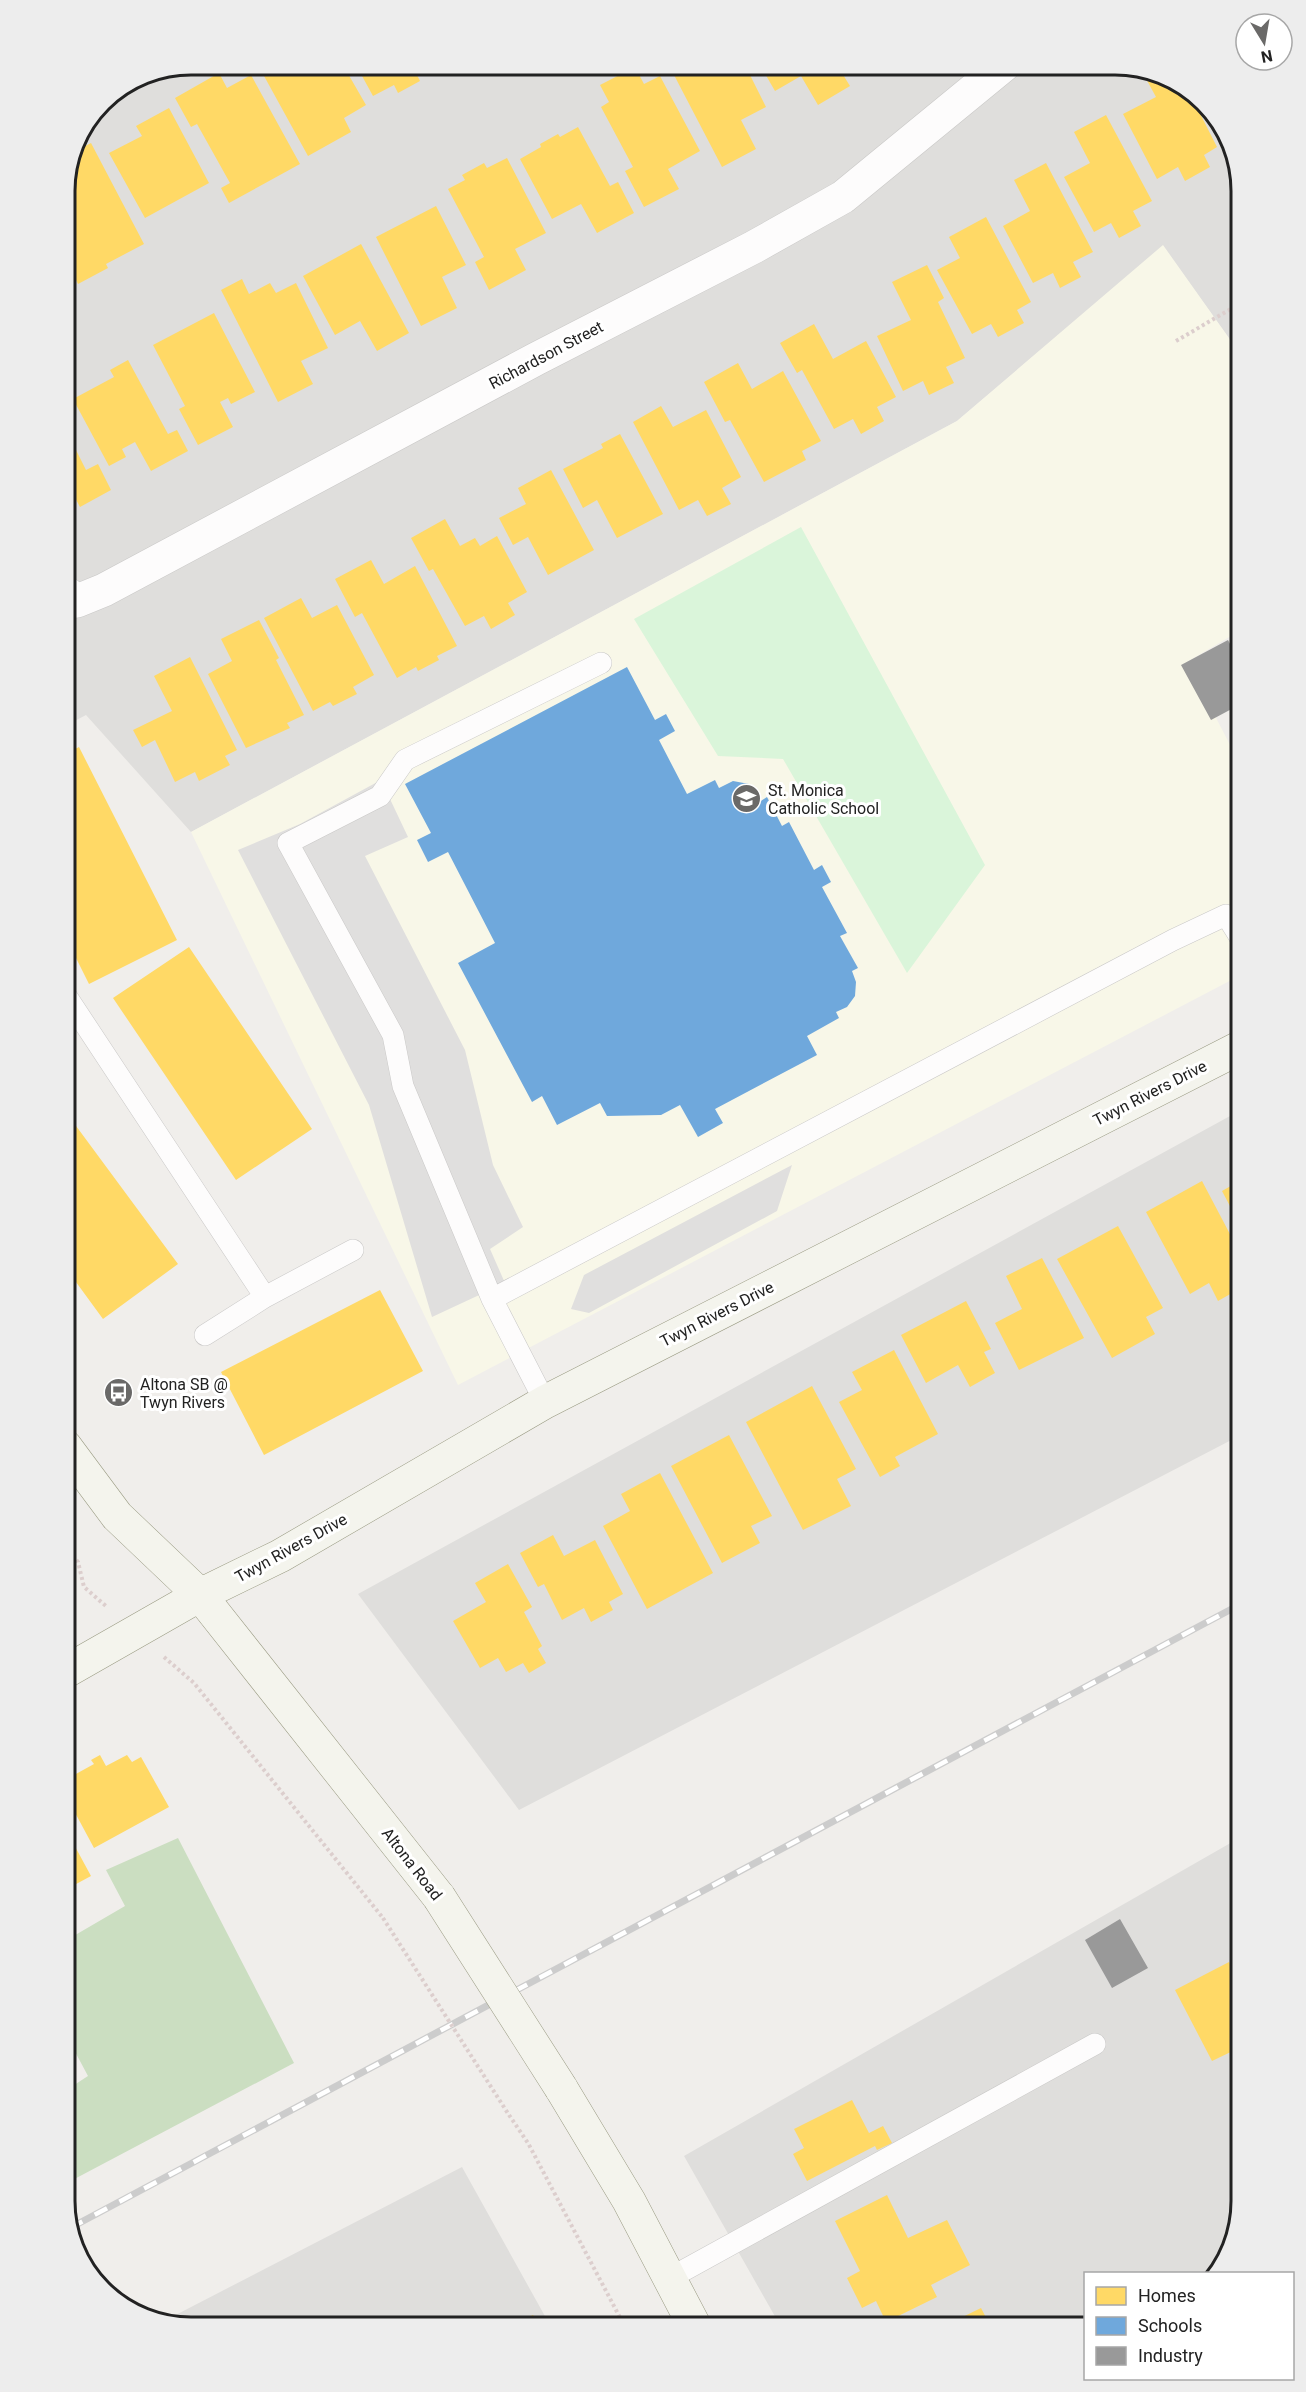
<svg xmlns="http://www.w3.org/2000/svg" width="1306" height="2392" viewBox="0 0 1306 2392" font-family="Roboto,sans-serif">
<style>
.residential{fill:#dfdedc}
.education{fill:#f8f7e8}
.forest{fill:#cbdec1}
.park{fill:#daf5da}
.parking{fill:#e0dfde}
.homes{fill:#ffd966}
.schools{fill:#6fa8dc}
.industry{fill:#999}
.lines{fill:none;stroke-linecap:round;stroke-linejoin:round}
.lane-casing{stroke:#c9c8c7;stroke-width:22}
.street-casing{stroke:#c9c8c7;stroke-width:34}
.secondary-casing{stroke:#999a82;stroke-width:34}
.path{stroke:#dccecd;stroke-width:4;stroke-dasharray:3 3;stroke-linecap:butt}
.lane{stroke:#fdfcfc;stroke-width:21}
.street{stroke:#fdfcfc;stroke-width:33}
.secondary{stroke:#f4f4ed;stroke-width:33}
.rail-casing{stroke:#ccc;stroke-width:7}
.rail{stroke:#fff;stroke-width:4.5;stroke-dasharray:14;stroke-linecap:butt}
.secondary-bridge-casing{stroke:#999a82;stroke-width:34;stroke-linecap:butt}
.path-bridge{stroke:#dccecd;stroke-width:4;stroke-dasharray:3 3;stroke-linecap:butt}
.secondary-bridge{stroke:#f4f4ed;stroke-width:33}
.labels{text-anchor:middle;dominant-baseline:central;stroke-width:6;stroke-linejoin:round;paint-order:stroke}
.street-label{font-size:16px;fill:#222;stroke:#fff}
.poi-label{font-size:16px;fill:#222;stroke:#fff;text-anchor:start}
.rim{fill:none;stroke:#222;stroke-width:3}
</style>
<rect width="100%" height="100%" fill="#f0eeeb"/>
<!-- residential -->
<path class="residential" d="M 191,65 L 1124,65 L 1186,86 L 1232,142 L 1241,191 L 1241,355 L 1163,246 L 957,421 L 191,832 L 86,715 L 65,726 L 65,183 L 74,142 L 102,101 L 143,74 Z
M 1241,1110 L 1241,1435 L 519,1810 L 358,1594 Z
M 1241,1837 L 1241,2202 L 1220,2271 L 1218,2273 L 1086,2274 L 1085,2327 L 781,2327 L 684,2156 Z
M 462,2167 L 551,2327 L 183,2327 L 164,2321 Z"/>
<!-- education -->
<path class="education" d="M 1163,245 L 1241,355 L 1241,630 L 1187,662 L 1241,766 L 1241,975 L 458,1385 L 191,832 L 957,421 Z"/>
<!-- forest -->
<path class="forest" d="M 178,1838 L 294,2063 L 65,2184 L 65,2091 L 88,2076 L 65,2033 L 65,1941 L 125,1906 L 106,1870 Z"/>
<!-- park -->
<path class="park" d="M 801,527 L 985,865 L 907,973 L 783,759 L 718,756 L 634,619 Z"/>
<!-- parking -->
<path class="parking" d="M 381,780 L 408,837 L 365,856 L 465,1050 L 493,1165 L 523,1227 L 490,1249 L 505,1283 L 432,1317 L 369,1105 L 238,850 L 300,824 Z
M 792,1165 L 777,1211 L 589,1313 L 571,1309 L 584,1275 Z"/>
<!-- homes -->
<path class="homes" d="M 258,65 L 343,65 L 366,105 L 344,118 L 351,132 L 308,156 Z
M 356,65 L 431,65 L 416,73 L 420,81 L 398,93 L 394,85 L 373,96 Z
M 694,65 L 745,65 L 766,107 L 741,120 L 756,149 L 722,167 L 674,75 Z
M 760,65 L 837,65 L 850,86 L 818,105 L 801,76 L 775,91 Z
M 635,67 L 644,84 L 660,76 L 700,151 L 668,169 L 679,189 L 644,207 L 625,171 L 633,167 L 601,107 L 609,102 L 600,85 Z
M 219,73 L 227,88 L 251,75 L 300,164 L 229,203 L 221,188 L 230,183 L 197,124 L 191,127 L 175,98 Z
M 1149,73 L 1186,86 L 1217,147 L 1204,155 L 1210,167 L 1185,181 L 1178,167 L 1157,179 L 1123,114 L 1156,97 L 1144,75 Z
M 169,108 L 209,183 L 145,218 L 109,153 L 142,136 L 136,126 Z
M 1106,115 L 1152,201 L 1133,211 L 1141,226 L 1119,238 L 1111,223 L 1094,232 L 1064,177 L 1090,163 L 1074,132 Z
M 578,127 L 610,186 L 618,182 L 634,213 L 597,233 L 581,204 L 552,219 L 520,159 L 541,147 L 540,144 L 558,134 L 560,137 Z
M 91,143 L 144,244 L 106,264 L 108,268 L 78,284 L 69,266 L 75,262 L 65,242 L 65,183 L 72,153 Z
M 507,158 L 546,233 L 515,249 L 526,270 L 489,290 L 475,262 L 484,257 L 448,189 L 465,180 L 462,175 L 484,163 L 487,168 Z
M 1046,163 L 1093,252 L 1073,262 L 1081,277 L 1060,288 L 1053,273 L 1033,283 L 1003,226 L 1030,211 L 1014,180 Z
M 436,206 L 466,265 L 442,277 L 457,308 L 421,326 L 376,237 Z
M 1241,208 L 1241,229 L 1233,212 Z
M 986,217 L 1031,302 L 1017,310 L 1024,323 L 998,337 L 991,324 L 972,334 L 937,270 L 960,258 L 949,237 Z
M 1241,232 L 1241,253 L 1233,236 Z
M 361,244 L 409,333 L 377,351 L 360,321 L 335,335 L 303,276 Z
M 927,265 L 944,298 L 938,302 L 965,358 L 946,367 L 954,383 L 929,395 L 923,381 L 903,391 L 877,336 L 911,320 L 892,282 Z
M 242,279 L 249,294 L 270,283 L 276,293 L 296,283 L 328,348 L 301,361 L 313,384 L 278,402 L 221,290 Z
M 214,313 L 255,392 L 231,404 L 228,398 L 220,402 L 233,427 L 198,445 L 179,409 L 185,406 L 153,345 Z
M 814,324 L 833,359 L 866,341 L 896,397 L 877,407 L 884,421 L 861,434 L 853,419 L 834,429 L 802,370 L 797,373 L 780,343 Z
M 128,360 L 168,434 L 177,430 L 188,451 L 151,471 L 135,442 L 122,449 L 126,457 L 109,466 L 73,399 L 114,377 L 110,370 Z
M 738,363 L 752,389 L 783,371 L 821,441 L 802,451 L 806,460 L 764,482 L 730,420 L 725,422 L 704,382 Z
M 661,406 L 673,427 L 706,410 L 741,477 L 722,488 L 731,504 L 707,516 L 698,500 L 679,510 L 633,422 Z
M 65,428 L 86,470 L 98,464 L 111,490 L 80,507 L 65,479 Z
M 620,434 L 663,514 L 617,538 L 597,500 L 583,508 L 563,469 L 603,448 L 601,444 Z
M 551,470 L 594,550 L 548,575 L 528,537 L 513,545 L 499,518 L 526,504 L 518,488 Z
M 445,519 L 460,546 L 475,538 L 480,546 L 497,536 L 527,592 L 508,603 L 515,615 L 491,629 L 484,616 L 465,626 L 433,569 L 429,571 L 411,538 Z
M 371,560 L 384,584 L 415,566 L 457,646 L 437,656 L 439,660 L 418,671 L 416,667 L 397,678 L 362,613 L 355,617 L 335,579 Z
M 301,598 L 312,618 L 337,605 L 374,675 L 353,687 L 357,694 L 333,706 L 330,702 L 313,711 L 264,618 Z
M 259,620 L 279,658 L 276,660 L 304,715 L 287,723 L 290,728 L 246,748 L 208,674 L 232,661 L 221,639 Z
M 190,657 L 237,750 L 225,756 L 230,765 L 199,781 L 195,772 L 175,782 L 155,740 L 142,747 L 133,730 L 172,711 L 154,676 Z
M 79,747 L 177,940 L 89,984 L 65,936 L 65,754 Z
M 189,947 L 312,1129 L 236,1180 L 113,998 Z
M 65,1111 L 178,1264 L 103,1319 L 65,1267 Z
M 1241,1180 L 1241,1227 L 1222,1191 Z
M 1202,1181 L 1241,1255 L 1241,1288 L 1218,1301 L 1209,1283 L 1190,1294 L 1146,1212 Z
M 1118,1226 L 1163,1308 L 1146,1317 L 1155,1334 L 1112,1358 L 1057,1259 Z
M 1042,1258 L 1084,1338 L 1019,1370 L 995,1323 L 1022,1309 L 1006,1276 Z
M 380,1290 L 423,1371 L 264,1455 L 221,1372 Z
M 966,1301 L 991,1349 L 984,1352 L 995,1373 L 970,1387 L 958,1365 L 926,1383 L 901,1335 Z
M 894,1350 L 938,1434 L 895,1457 L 900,1466 L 880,1477 L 839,1402 L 862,1390 L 852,1372 Z
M 812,1386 L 856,1469 L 837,1479 L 851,1506 L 803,1530 L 746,1422 Z
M 729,1435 L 772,1516 L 751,1526 L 760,1543 L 722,1563 L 671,1466 Z
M 660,1473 L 713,1573 L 647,1609 L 603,1526 L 630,1511 L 621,1494 Z
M 553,1535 L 564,1556 L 595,1540 L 623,1594 L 609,1602 L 613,1610 L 591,1622 L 584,1608 L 562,1620 L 544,1584 L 538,1587 L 520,1553 Z
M 508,1564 L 532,1607 L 524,1612 L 542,1646 L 538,1649 L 546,1663 L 529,1673 L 523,1663 L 506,1672 L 498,1658 L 480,1668 L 453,1621 L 486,1602 L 475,1583 Z
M 100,1755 L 106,1766 L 127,1755 L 132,1762 L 141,1757 L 169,1807 L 94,1848 L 65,1794 L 65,1780 L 94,1764 L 91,1760 Z
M 65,1828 L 91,1876 L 65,1890 Z
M 1229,1962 L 1241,1985 L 1241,2058 L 1237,2049 L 1212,2061 L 1175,1990 Z
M 852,2100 L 869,2133 L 883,2126 L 892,2143 L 877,2150 L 875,2146 L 807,2181 L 793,2154 L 804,2148 L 794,2129 Z
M 887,2195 L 908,2238 L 947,2220 L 970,2265 L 931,2285 L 937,2297 L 886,2322 L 876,2301 L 862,2308 L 847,2278 L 860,2271 L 835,2221 Z
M 981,2308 L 991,2327 L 942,2327 Z
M 533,2315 L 540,2327 L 510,2327 Z"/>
<!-- schools -->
<path class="schools" d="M 627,667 L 655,720 L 666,714 L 675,731 L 659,740 L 687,794 L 715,780 L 719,788 L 733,781 L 749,784 L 756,792 L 759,802 L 767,797 L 782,826 L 789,822 L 814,870 L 822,865 L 831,882 L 822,887 L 847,933 L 840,936 L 858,968 L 852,971 L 856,982 L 855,996 L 847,1007 L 836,1012 L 839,1018 L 807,1036 L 817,1055 L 715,1109 L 723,1123 L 698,1137 L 680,1105 L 661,1115 L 607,1116 L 600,1103 L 557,1125 L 542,1096 L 532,1102 L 458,963 L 495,943 L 448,852 L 428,862 L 417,840 L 431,833 L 405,784 Z"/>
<!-- industry -->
<path class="industry" d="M 1228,640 L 1241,665 L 1241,704 L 1211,720 L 1181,665 Z
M 1120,1919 L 1148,1968 L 1112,1988 L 1085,1940 Z"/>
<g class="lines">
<defs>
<path id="lane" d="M 65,994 L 265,1297 L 353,1250
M 492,1299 L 1173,940 L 1226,915 L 1241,939
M 205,1335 L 265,1297
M 545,1402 L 492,1299 L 403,1086 L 393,1035 L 288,843 L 380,796 L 405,760 L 601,663
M 670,2278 L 1095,2044"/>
<path id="street" d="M 65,592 L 77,601 L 104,590 L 536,359 L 754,247 L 843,197 L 1004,65"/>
<path id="secondary" d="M 65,1446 L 117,1516 L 200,1595 L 439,1897
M 65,1672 L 200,1595 L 280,1556 L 545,1402 L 1241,1047
M 561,2088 L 629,2201 L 695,2327"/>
</defs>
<!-- lane casing -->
<use href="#lane" class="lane-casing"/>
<!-- street casing -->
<use href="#street" class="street-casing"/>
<!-- secondary casing -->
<use href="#secondary" class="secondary-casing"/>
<!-- path -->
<path class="path" d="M 1176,341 L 1241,303
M 65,1546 L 78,1562 L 84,1587 L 107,1607
M 164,1657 L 194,1683 L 383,1918
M 509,2115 L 528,2143 L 625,2327"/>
<!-- lane -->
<use href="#lane" class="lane"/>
<!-- street -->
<use href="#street" class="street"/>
<!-- secondary -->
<use href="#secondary" class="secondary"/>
<defs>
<path id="rail" d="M 70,2228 L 1241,1604"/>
</defs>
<!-- rail casing -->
<use href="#rail" class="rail-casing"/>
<!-- rail -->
<use href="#rail" class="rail"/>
<defs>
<path id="secondary-bridge" d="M 439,1897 L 561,2088"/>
</defs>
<!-- secondary-bridge casing -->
<use href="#secondary-bridge" class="secondary-bridge-casing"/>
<!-- path-bridge -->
<path class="path-bridge" d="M 383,1918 L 509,2115"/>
<!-- secondary-bridge -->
<use href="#secondary-bridge" class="secondary-bridge"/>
</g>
<!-- icons -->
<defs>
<symbol id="school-disc" viewBox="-11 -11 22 22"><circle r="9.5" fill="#6a6968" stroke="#fff"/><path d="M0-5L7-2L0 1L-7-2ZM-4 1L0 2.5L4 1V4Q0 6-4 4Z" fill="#fff"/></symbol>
<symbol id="bus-disc" viewBox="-11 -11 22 22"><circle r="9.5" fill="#6a6968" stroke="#fff"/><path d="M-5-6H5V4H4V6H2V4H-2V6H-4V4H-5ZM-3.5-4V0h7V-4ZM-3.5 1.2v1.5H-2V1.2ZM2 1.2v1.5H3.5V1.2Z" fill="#fff"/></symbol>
</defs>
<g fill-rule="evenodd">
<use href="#school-disc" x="730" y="782" width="33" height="33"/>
<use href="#bus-disc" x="102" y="1376" width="33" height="33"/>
</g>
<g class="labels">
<!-- street labels -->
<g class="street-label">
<text transform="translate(546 355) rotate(-28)">Richardson Street</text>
<text transform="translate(1150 1093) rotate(-27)">Twyn Rivers Drive</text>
<text transform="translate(717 1314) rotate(-27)">Twyn Rivers Drive</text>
<text transform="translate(291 1548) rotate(-29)">Twyn Rivers Drive</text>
<text transform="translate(412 1864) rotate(52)">Altona Road</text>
</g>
<!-- poi labels -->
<g class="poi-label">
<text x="768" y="790">St. Monica<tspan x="768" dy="18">Catholic School</tspan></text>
<text x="140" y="1384">Altona SB @<tspan x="140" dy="18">Twyn Rivers</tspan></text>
</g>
</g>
<!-- crop -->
<path d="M0 0H1306V2392H0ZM191 75H1115A116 116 0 0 1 1231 191V2201A116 116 0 0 1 1115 2317H191A116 116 0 0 1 75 2201V191A116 116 0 0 1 191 75Z" fill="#ededed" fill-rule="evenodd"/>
<path class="rim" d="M191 75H1115A116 116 0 0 1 1231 191V2201A116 116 0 0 1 1115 2317H191A116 116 0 0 1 75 2201V191A116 116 0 0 1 191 75Z"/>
<!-- legend -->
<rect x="1084" y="2272" width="210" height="108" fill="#ffffff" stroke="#a7a7a7" stroke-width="1.5"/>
<rect x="1096" y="2287" width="30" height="18" fill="#ffd966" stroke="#a7a7a7" stroke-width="1.5"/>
<text x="1138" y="2302" font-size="18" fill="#222222">Homes</text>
<rect x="1096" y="2317" width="30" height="18" fill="#6fa8dc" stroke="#a7a7a7" stroke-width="1.5"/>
<text x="1138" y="2332" font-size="18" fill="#222222">Schools</text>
<rect x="1096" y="2347" width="30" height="18" fill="#999999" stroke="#a7a7a7" stroke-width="1.5"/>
<text x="1138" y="2362" font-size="18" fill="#222222">Industry</text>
<!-- north arrow -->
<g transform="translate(1264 42) rotate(169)"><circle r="28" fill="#ffffff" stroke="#a7a7a7" stroke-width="1.5"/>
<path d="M0-4.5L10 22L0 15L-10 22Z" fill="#6a6968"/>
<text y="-9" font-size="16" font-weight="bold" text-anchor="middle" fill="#222222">N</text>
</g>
</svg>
